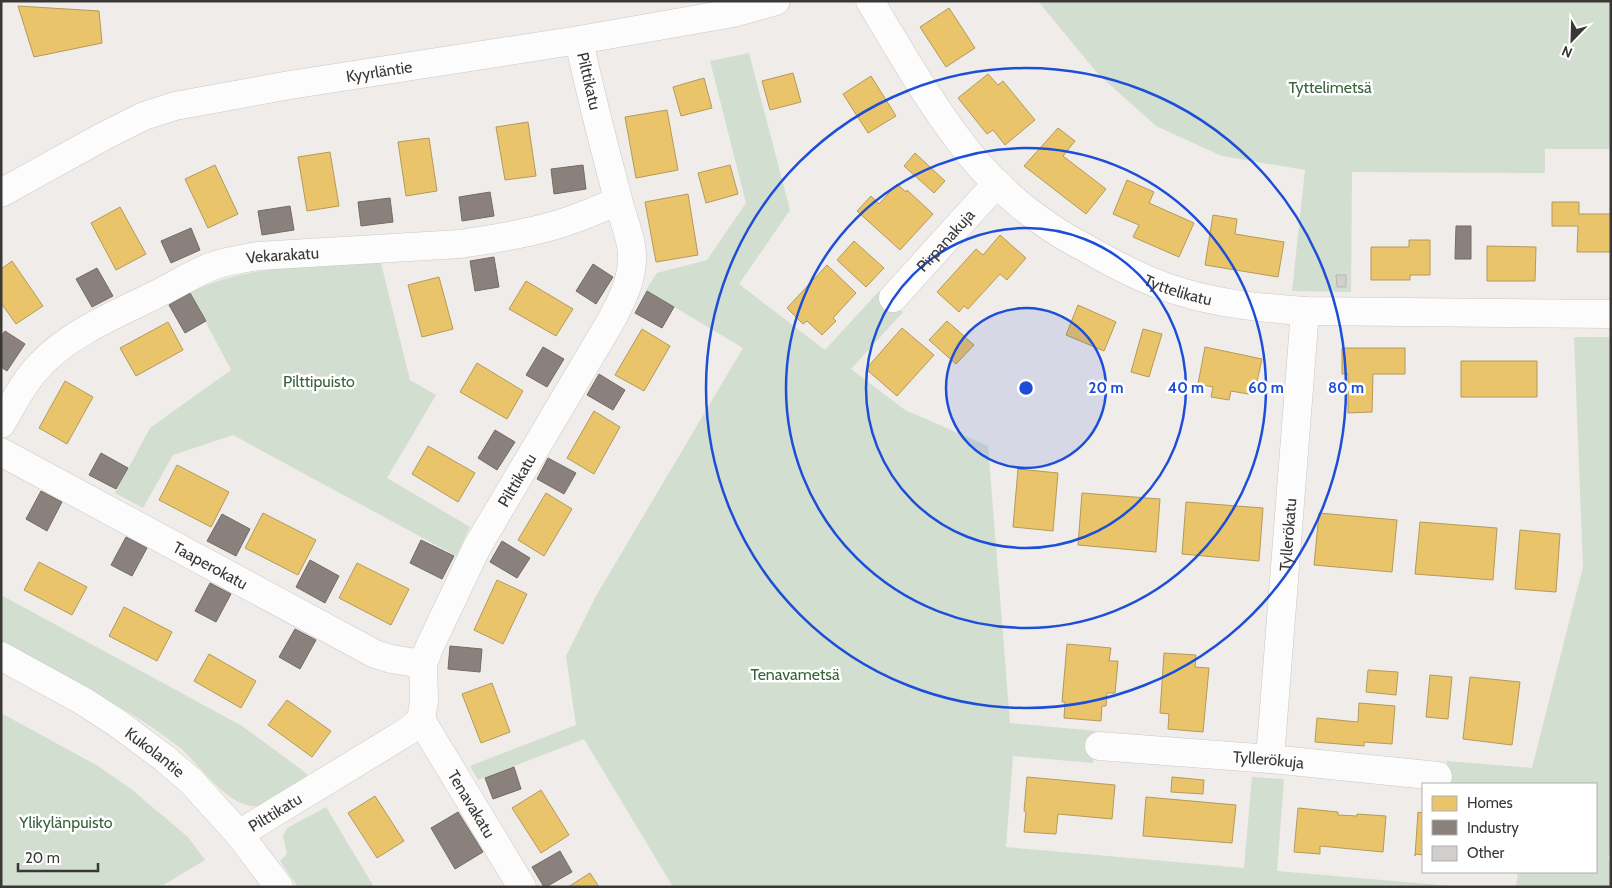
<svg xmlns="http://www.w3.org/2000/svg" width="1612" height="888" viewBox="0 0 1612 888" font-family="Cabin,sans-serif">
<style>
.green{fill:#d2ded0}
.homes{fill:#e9c46a;stroke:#b49a5a}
.industry{fill:#8a817c;stroke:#726b67}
.building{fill:#d1cecc;stroke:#b7b6b3}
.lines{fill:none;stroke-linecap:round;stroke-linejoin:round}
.minor-casing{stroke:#cbc9c7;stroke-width:29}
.minor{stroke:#fdfcfc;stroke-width:28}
.ring{fill:none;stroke:#1d4ed8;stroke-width:2.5}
.labels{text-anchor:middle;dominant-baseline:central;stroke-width:5;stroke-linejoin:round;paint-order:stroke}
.street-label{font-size:16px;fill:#3a3836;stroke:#fff}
.park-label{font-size:16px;fill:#39643b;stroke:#fff}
.centre{fill:#1d4ed8;stroke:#fff;stroke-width:2.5}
.ring-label{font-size:15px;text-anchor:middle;font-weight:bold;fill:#1d4ed8;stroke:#fff;stroke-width:5;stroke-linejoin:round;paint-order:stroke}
</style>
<rect width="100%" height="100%" fill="#efece9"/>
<!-- green -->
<path class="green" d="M 1038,1 L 1611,1 L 1611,149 L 1545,149 L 1545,173 L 1352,172 L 1351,292 L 1292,291 L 1305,170 L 1222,156 L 1156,126 L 1098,74 Z
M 749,53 L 790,210 L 739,284 L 825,350 L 879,291 L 903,312 L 851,369 L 905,410 L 988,446 L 1010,723 L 1096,731 L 1093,763 L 1013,756 L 1006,847 L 1244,868 L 1252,777 L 1284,779 L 1277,871 L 1463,887 L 673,887 L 584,739 L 478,780 L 470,766 L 576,725 L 566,656 L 596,596 L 743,348 L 646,290 L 657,273 L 707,260 L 746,203 L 710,61 Z
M 381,263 L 410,380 L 436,395 L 387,478 L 470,527 L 456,556 L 233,435 L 173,455 L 143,508 L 115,493 L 150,428 L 231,370 L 190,292 C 248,265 317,264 381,263 Z
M 1574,337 L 1611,337 L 1611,852 L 1608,858 L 1611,859 L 1611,887 L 1516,887 L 1518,872 L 1596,872 L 1596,784 L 1445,784 L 1447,761 L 1532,768 L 1583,567 Z
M 1,595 L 242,726 L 306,773 L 308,778 L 260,806 C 228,810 201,765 179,747 C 125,705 61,675 1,642 Z
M 1,713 L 98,766 L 131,789 L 188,837 L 205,860 L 160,887 L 1,887 Z
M 326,807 L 374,887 L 298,887 L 280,861 L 287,854 L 283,836 L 287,828 Z"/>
<!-- homes -->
<path class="homes" d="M 18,6 L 99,11 L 102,43 L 34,57 Z
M 949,8 L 975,48 L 946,67 L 920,27 Z
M 793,73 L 801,102 L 770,110 L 762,81 Z
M 988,74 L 998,85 L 1003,81 L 1035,120 L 1005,145 L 993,130 L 987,134 L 958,98 Z
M 871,76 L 896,116 L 868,133 L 843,94 Z
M 704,78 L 712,108 L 681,116 L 673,87 Z
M 667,110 L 678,170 L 636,178 L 625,117 Z
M 528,122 L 536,176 L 505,180 L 496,127 Z
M 1058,128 L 1075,141 L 1063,156 L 1106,189 L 1086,214 L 1024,166 Z
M 429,138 L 437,191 L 406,196 L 398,142 Z
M 330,152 L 339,206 L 307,211 L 298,157 Z
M 915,153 L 945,181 L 934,193 L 904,166 Z
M 215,165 L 238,214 L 208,228 L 185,179 Z
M 730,165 L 738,194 L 706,203 L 698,173 Z
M 1127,180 L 1154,192 L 1149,203 L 1194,223 L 1179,257 L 1133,237 L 1139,225 L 1113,214 Z
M 897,184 L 906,192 L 907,190 L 933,214 L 900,250 L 857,211 L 871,196 L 879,204 Z
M 688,194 L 698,255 L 656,262 L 645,202 Z
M 1552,202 L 1579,202 L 1579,214 L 1611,214 L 1611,252 L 1577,252 L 1578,226 L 1552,226 Z
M 120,207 L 146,254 L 116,270 L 91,223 Z
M 1213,215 L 1237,219 L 1235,234 L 1284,242 L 1278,277 L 1205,265 Z
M 1000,235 L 1026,258 L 1007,280 L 1000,274 L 968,309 L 964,306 L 959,312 L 937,292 L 976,249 L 983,255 Z
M 1409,240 L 1430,240 L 1430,275 L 1410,275 L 1410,280 L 1371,280 L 1371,247 L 1409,247 Z
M 854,241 L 884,268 L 866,287 L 837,260 Z
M 1487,246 L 1536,247 L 1535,281 L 1487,281 Z
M 12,261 L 43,306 L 16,324 L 1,303 L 1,269 Z
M 827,265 L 856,293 L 833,318 L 836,321 L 822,335 L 807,321 L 803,324 L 787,308 Z
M 439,277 L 453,329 L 422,337 L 408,285 Z
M 526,281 L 573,309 L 556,336 L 509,309 Z
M 1078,305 L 1116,322 L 1104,351 L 1066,335 Z
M 947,321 L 974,345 L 956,364 L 929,340 Z
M 168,322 L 183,350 L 136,376 L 120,348 Z
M 902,328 L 934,355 L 897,396 L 866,369 Z
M 642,329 L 670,346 L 644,391 L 615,375 Z
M 1143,329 L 1162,334 L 1149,377 L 1131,372 Z
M 1205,347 L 1262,359 L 1254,395 L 1231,391 L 1229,400 L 1211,397 L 1213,387 L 1198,384 Z
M 1342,348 L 1405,348 L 1405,374 L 1373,374 L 1372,412 L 1348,413 L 1348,374 L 1342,374 Z
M 1461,361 L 1537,361 L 1537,397 L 1461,397 Z
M 477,363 L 523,391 L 507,419 L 460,392 Z
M 65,381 L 93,397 L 67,444 L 39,428 Z
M 594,411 L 620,427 L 594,474 L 567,458 Z
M 428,446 L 475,473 L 458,502 L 412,474 Z
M 177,465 L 229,492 L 211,527 L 159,500 Z
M 1018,469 L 1058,473 L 1053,531 L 1013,527 Z
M 546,493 L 572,509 L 544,556 L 518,540 Z
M 1082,493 L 1160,499 L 1156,552 L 1078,545 Z
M 1186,502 L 1263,508 L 1259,561 L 1182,554 Z
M 263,513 L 316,540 L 298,575 L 245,548 Z
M 1319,513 L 1397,520 L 1392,572 L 1314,565 Z
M 1420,522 L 1497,528 L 1493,580 L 1415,574 Z
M 1520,530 L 1560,534 L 1556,592 L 1515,589 Z
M 39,562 L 87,587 L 72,615 L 24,590 Z
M 357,563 L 409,589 L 391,625 L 339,598 Z
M 497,580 L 527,594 L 503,644 L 474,630 Z
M 124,607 L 172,632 L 157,661 L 109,636 Z
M 1067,644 L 1111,648 L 1109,661 L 1118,661 L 1115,693 L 1107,693 L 1106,706 L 1102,706 L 1101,721 L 1064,718 L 1065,702 L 1062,702 Z
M 1164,653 L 1196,655 L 1195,667 L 1209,668 L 1203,732 L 1168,729 L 1169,714 L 1160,713 Z
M 209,654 L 256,681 L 241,708 L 194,681 Z
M 1368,670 L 1398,672 L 1396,695 L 1366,692 Z
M 1430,675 L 1452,677 L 1448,719 L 1426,717 Z
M 1470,677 L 1520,682 L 1512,745 L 1463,739 Z
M 492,683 L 510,732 L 481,743 L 462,694 Z
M 287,700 L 331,731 L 312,757 L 268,725 Z
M 1359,703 L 1395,706 L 1392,744 L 1364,742 L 1364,746 L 1315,742 L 1317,718 L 1358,722 Z
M 1027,777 L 1115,785 L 1112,819 L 1058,814 L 1056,834 L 1024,832 L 1026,812 L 1024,811 Z
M 1172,777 L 1204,780 L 1203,794 L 1171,792 Z
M 541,790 L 569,835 L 541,853 L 512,808 Z
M 375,796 L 404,841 L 377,858 L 348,813 Z
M 1146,797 L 1236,805 L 1232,843 L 1143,836 Z
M 1298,808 L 1338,812 L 1338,815 L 1357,816 L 1357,814 L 1386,816 L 1383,852 L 1320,846 L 1320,854 L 1294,852 Z
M 1418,812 L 1423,813 L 1423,855 L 1416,854 L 1415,856 Z
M 590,873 L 599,887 L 568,887 Z"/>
<!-- industry -->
<path class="industry" d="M 583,165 L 586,189 L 554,194 L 551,169 Z
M 490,192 L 494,216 L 462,221 L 459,197 Z
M 390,198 L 393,222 L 361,226 L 358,202 Z
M 290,206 L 294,230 L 262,235 L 258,211 Z
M 1456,226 L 1471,226 L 1471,259 L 1455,259 Z
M 191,228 L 200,250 L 171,263 L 161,241 Z
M 494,257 L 499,287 L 475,291 L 470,261 Z
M 593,264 L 613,277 L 596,304 L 576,291 Z
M 97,268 L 113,296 L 92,307 L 76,279 Z
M 647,291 L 674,307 L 662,328 L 635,313 Z
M 190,293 L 206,321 L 185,333 L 169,305 Z
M 5,331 L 25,344 L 7,371 L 1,367 L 1,336 Z
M 543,347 L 564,359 L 547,387 L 526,375 Z
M 599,374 L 625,390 L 613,410 L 587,395 Z
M 495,430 L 515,442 L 497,470 L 478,458 Z
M 101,453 L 128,468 L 116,489 L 89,475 Z
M 548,458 L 576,473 L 564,494 L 537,479 Z
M 41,491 L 62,502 L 47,531 L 26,519 Z
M 222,514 L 250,529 L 236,556 L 207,541 Z
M 126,537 L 147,548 L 132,576 L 111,565 Z
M 421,540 L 454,556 L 442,579 L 410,563 Z
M 502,541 L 530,558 L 517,578 L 490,562 Z
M 310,560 L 339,576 L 325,603 L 296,587 Z
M 210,583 L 231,594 L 216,622 L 195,611 Z
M 295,629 L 316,640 L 300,669 L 279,657 Z
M 450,646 L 482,649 L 480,672 L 448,669 Z
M 514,767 L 521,789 L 493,799 L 485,778 Z
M 458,812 L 483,852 L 455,869 L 431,828 Z
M 560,851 L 572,872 L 546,887 L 544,887 L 532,867 Z"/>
<!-- building -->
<path class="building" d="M 1336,275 L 1346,275 L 1346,287 L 1337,287 Z"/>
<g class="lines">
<defs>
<g id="minor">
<path id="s1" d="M 870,1 C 897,46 924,93 955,135 C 981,171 1016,205 1053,229 C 1064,237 1077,243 1089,250 C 1117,266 1147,282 1178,291 C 1219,304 1262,308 1305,311 L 1611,314"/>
<path id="s2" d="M 1,193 L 104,136 L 144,116 L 175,106 L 290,85 L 579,40 L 733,13 L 776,1"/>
<path id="s3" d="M 893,298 L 997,183"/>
<path id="s4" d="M 1,424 C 13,404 24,381 41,364 C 70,333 117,314 155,295 C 173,286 191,275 210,267 C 225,261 241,259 258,256 L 460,244 C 491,239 522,235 552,226 C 575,220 597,210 618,201"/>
<path id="s5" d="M 1,452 L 375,654 L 391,659 L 423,664"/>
<path id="s6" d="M 1,656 L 83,701 L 117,723 L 164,758 L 191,781 L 239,834 L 279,887"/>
<path id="s7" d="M 421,720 L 522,887"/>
<path id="s8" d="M 1099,746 L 1270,759 L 1438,776"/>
<path id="s9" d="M 1270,759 L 1305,311"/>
<path id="s10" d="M 239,834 L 390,742 L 408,731 L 421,720 L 424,701 L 423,664 L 429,648 L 477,547 L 612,319 C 622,300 632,280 632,258 C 633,239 622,218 618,199 C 604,146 590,94 579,40"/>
</g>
</defs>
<!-- minor casing -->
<use href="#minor" class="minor-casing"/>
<!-- minor -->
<use href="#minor" class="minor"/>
</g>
<!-- distance rings -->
<circle cx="1026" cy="388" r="80" fill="#1d4ed8" fill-opacity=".12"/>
<g class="ring">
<circle cx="1026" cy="388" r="80"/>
<circle cx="1026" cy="388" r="160"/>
<circle cx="1026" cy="388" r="240"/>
<circle cx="1026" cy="388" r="320"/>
</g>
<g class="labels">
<!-- street labels -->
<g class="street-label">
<text stroke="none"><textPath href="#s2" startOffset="402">Kyyrläntie</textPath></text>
<text transform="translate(589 81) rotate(77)">Pilttikatu</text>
<text stroke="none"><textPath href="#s3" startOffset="78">Pirpanakuja</textPath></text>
<text stroke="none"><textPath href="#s4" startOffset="342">Vekarakatu</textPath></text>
<text stroke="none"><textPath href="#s1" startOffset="435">Tyttelikatu</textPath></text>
<text stroke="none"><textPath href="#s10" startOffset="478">Pilttikatu</textPath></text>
<text stroke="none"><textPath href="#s9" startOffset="225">Tyllerökatu</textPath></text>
<text stroke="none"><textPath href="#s5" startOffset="238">Taaperokatu</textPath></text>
<text stroke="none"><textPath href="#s6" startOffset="182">Kukolantie</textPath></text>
<text stroke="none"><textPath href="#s8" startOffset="170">Tyllerökuja</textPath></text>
<text stroke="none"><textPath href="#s7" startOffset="98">Tenavakatu</textPath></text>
<text stroke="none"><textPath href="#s10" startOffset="42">Pilttikatu</textPath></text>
</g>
<!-- park labels -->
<g class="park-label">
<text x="1330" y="87">Tyttelimetsä</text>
<text x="319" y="381">Pilttipuisto</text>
<text x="795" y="674">Tenavametsä</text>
<text x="66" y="822">Ylikylänpuisto</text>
</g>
</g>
<circle cx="1026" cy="388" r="8" class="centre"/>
<g class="ring-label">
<text x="1106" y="393">20 m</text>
<text x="1186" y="393">40 m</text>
<text x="1266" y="393">60 m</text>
<text x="1346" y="393">80 m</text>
</g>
<!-- border -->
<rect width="1612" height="888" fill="none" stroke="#3a3836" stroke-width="5"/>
<!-- legend -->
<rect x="1422" y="783" width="175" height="90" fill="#ffffff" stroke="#b0afaf"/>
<rect x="1432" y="796" width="25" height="15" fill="#e9c46a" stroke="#b0afaf"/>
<text x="1467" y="808" font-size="15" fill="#3a3836">Homes</text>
<rect x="1432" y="820" width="25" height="15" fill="#8a817c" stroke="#b0afaf"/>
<text x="1467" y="833" font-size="15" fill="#3a3836">Industry</text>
<rect x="1432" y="846" width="25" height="15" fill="#d1cecc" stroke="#b0afaf"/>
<text x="1467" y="858" font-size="15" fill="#3a3836">Other</text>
<!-- north arrow -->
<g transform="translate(1572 40) rotate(203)" stroke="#ffffff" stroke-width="4" paint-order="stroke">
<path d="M0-4L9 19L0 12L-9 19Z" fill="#3a3836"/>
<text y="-8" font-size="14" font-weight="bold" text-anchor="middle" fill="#3a3836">N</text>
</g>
<!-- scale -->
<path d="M18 863v8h80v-8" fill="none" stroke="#3a3836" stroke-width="2.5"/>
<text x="25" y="863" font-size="15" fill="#3a3836" stroke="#ffffff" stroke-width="4" paint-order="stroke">20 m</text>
</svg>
